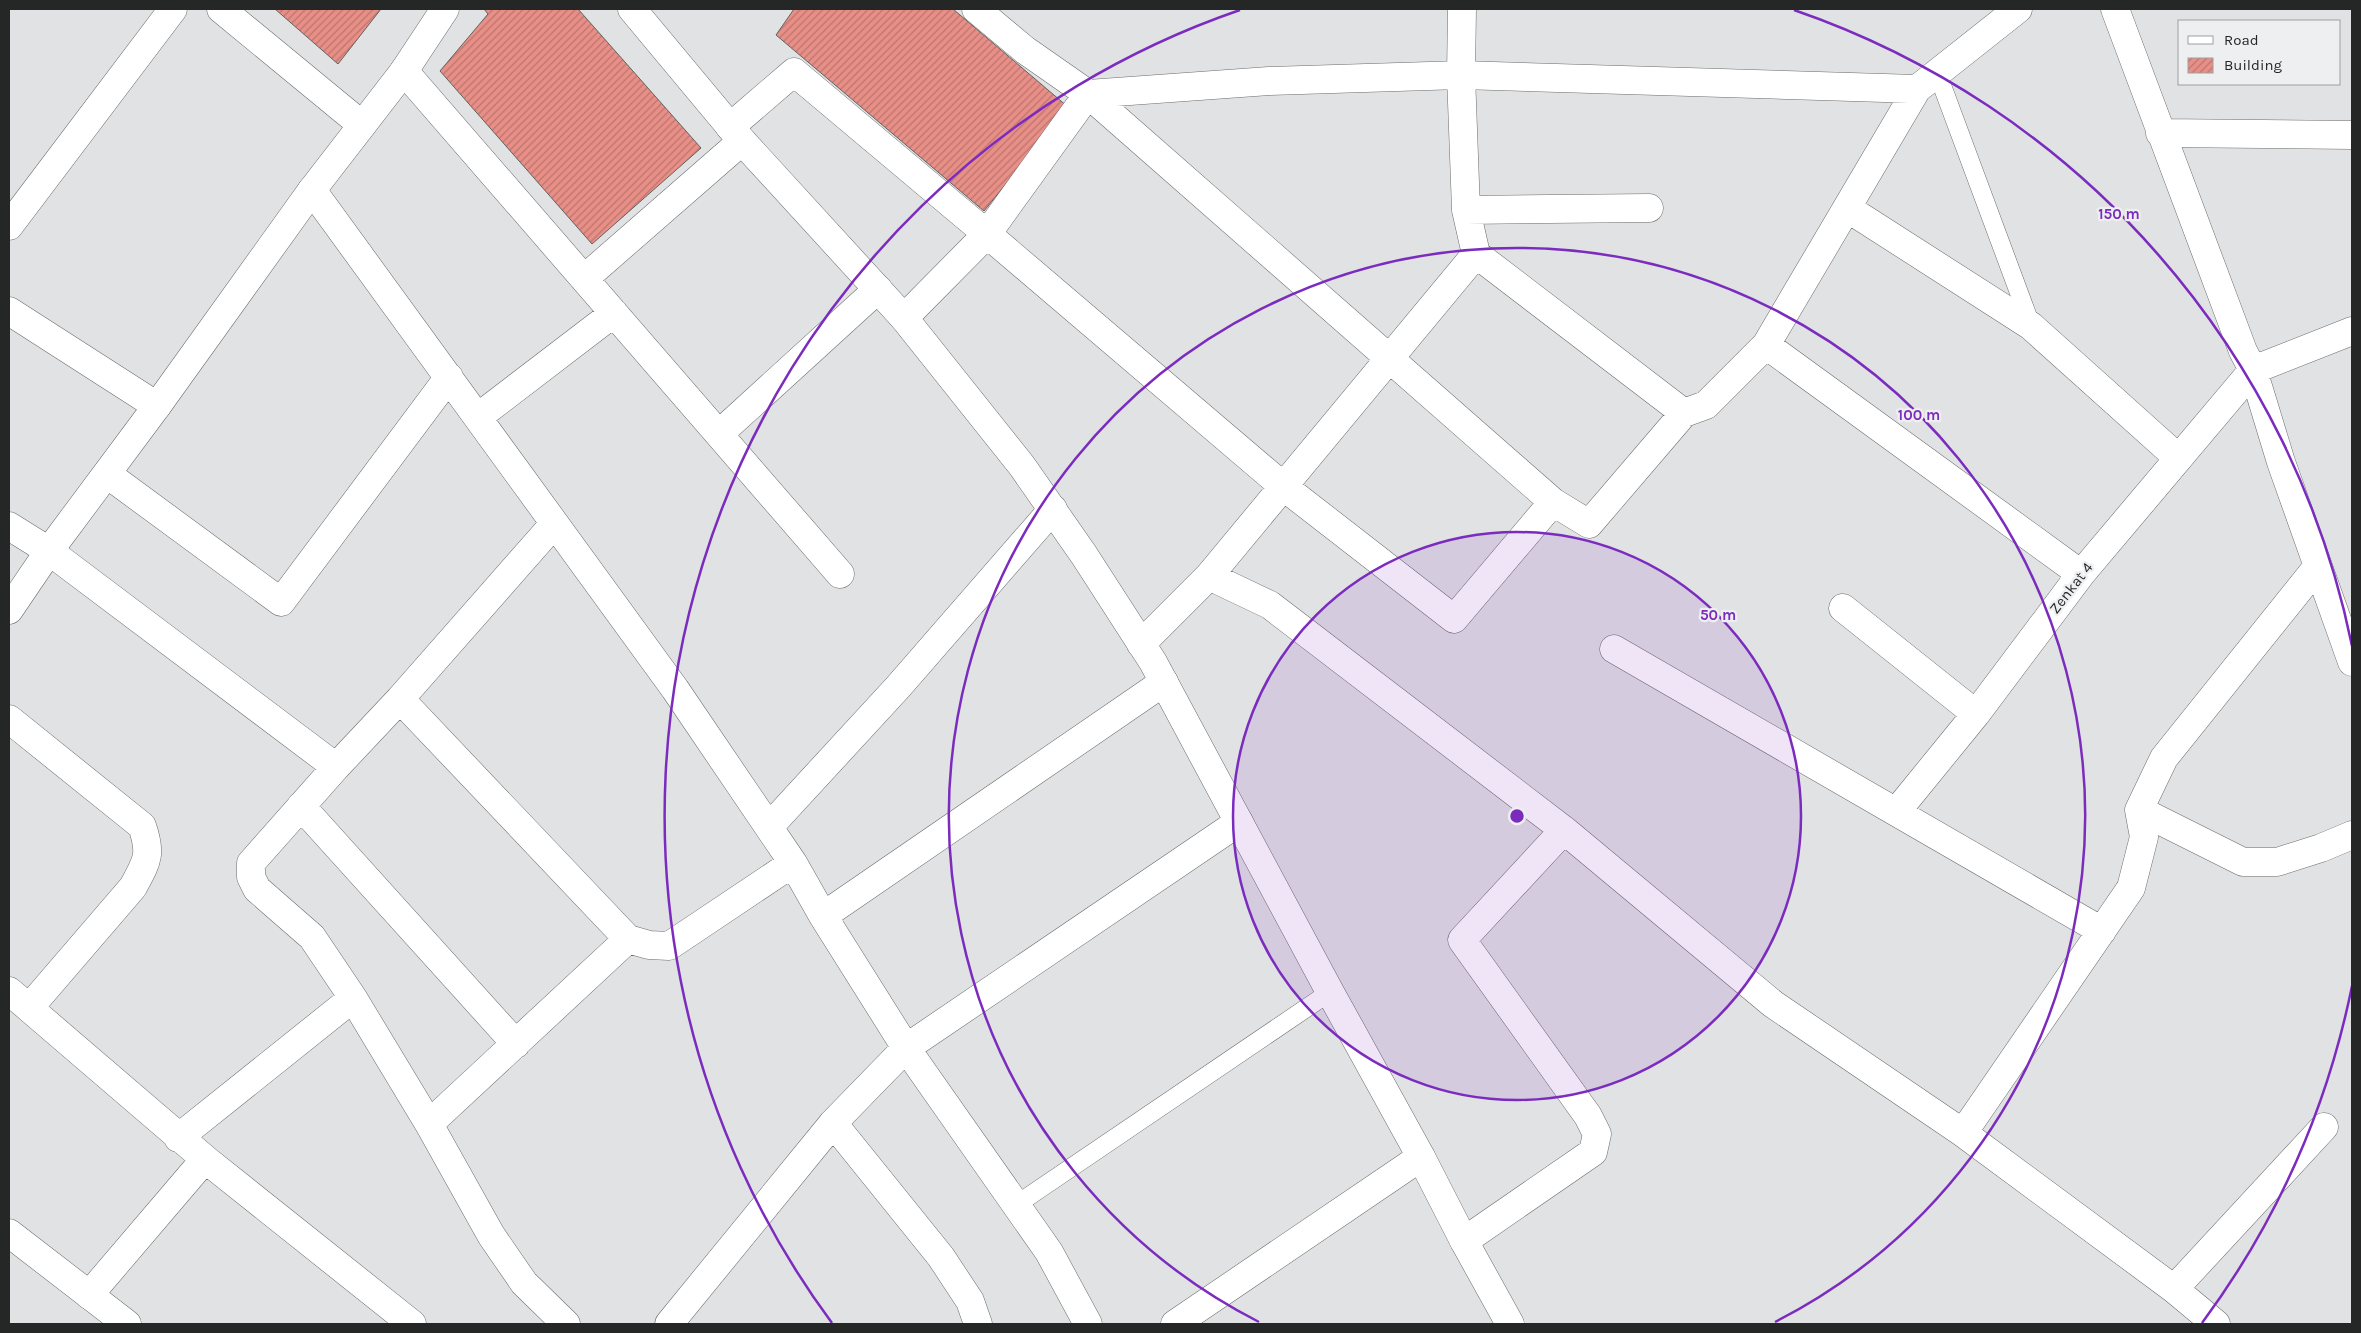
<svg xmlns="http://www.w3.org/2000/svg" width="2361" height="1333" viewBox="0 0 2361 1333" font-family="Karla,sans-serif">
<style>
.building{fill:url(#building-hatch);stroke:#636161}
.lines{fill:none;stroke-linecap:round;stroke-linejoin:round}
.service-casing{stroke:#6b6c6d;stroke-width:19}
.minor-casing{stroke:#6b6c6d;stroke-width:29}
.tertiary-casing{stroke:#6b6c6d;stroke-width:29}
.service{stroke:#fff;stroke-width:18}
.minor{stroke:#fff;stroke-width:28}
.tertiary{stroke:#fff;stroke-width:28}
.ring{fill:none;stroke:#7b2cbf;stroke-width:2.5}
.labels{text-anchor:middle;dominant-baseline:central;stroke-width:4.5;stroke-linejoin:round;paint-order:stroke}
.street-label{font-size:15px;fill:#252626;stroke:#eeeff0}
.centre{fill:#7b2cbf;stroke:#eeeff0;stroke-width:2.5}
.ring-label{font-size:15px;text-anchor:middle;font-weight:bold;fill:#7b2cbf;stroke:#eeeff0;stroke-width:4.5;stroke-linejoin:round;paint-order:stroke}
</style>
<defs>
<pattern id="building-hatch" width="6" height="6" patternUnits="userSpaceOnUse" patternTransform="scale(1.25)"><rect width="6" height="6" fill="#e88f87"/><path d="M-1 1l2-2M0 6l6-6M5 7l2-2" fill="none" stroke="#bc756e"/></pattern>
</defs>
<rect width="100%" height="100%" fill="#e1e2e3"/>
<!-- building -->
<path class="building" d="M 275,9 L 381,9 L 338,64 Z
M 484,9 L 578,9 L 701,148 L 592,244 L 440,71 L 488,14 Z
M 794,9 L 953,9 L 1068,107 L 984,211 L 776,35 Z"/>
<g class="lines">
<defs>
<path id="service" d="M 1937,72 L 2031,325
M 1016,1205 L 1330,992"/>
<path id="minor" d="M 221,9 L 362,125
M 976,9 L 1025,50 L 1088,94 L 1553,502 L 1589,524 L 1684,413
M 1462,9 L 1461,75 L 1466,210 L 1476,254
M 2018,9 L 1917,89 L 1766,345 L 2081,574
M 2115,9 L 2243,351 L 2253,370 L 2281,462 L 2352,662
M 404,71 L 840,574
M 730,127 L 794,72 L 987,234 L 904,318
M 2160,133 L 2352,135
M 312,190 L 675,689 L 793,863 L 823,916 L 906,1048 L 1049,1252 L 1088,1324
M 1847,208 L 2031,326 L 2177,457
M 1466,210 L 1649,208
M 9,226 L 173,9
M 585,278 L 742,141
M 9,311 L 157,406
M 478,417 L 614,313
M 719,434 L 878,289
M 107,474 L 281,602 L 449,377
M 1553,502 L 1454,619 L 1284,487 L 987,234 L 1088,94 L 1269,81 L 1461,75 L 1917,89
M 9,526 L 49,551 L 336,767 L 251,863 L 251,877 L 257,889 L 312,937 L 353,998 L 429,1124 L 491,1235 L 524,1283 L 566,1324
M 1209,576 L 1270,605 L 1564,830 L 1773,1004 L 1963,1133 L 2174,1289 L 2216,1324
M 1843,608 L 1976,714
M 1141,644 L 1209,576 L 1476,254 L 1684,413 L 1706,405 L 1766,345
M 1614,649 L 2102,931
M 400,699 L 554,524
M 9,719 L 142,826 C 152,855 147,861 133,887 L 29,1008 L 9,991
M 336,767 L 400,699 L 628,939 L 649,945 L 669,946 L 793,863
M 301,806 L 516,1044
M 2139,810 L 2243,862 L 2277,862 L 2321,848 L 2352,835
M 1897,811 L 1976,714 L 2081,574 L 2253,370 L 2352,331
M 769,827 L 898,687 L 1053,509
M 823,916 L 1164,682
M 29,1008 L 205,1159 L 412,1324
M 833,1123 L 941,1257 L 970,1301 L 978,1324
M 429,1124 L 628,939
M 1963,1133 L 2131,888 L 2144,837 L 2139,810 L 2164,758 L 2318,566
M 178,1138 L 353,998
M 1464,1241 L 1593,1152 L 1597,1134 L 1588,1116 L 1462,940 L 1564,830
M 2174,1289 L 2324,1127
M 89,1295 L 205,1159
M 669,1324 L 833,1123 L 906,1048 L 1239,822
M 1175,1324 L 1421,1157"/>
<path id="tertiary" d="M 632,9 L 742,141 L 904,318 L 1022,466 L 1084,555 L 1153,662 L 1330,992 L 1421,1157 L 1464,1241 L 1510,1324
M 9,610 L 49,551 L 157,406 L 312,190 L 404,71 L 445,9
M 9,1233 L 127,1324"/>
</defs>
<!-- service casing -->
<use href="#service" class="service-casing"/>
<!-- minor casing -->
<use href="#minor" class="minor-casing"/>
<!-- tertiary casing -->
<use href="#tertiary" class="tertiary-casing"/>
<!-- service -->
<use href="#service" class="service"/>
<!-- minor -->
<use href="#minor" class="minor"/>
<!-- tertiary -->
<use href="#tertiary" class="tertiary"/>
</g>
<!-- distance rings -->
<circle cx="1517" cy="816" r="284" fill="#7b2cbf" fill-opacity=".12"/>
<g class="ring">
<circle cx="1517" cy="816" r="284"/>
<path d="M1259 1322A568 568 0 1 1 1775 1322"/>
<path d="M2352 986A852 852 0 0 1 2202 1323M832 1323A852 852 0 0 1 1240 10M1794 10A852 852 0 0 1 2352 646"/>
</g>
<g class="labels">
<!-- street labels -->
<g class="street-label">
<text transform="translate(2071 588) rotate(-52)">Zenkat 4</text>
</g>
</g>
<circle cx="1517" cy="816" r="8" class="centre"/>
<g class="ring-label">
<text x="2119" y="219">150 m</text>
<text x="1919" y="420">100 m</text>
<text x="1718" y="620">50 m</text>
</g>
<!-- border -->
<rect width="2361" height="1333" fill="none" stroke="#252626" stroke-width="20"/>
<!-- legend -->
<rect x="2178" y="20" width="162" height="65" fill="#eeeff0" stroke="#9e9f9f"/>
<rect x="2188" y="36" width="25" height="8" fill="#ffffff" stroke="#9e9f9f"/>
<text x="2224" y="45" font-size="15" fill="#252626">Road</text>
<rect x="2188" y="58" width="25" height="15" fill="url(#building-hatch)" stroke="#9e9f9f"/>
<text x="2224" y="70" font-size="15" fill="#252626">Building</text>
</svg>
